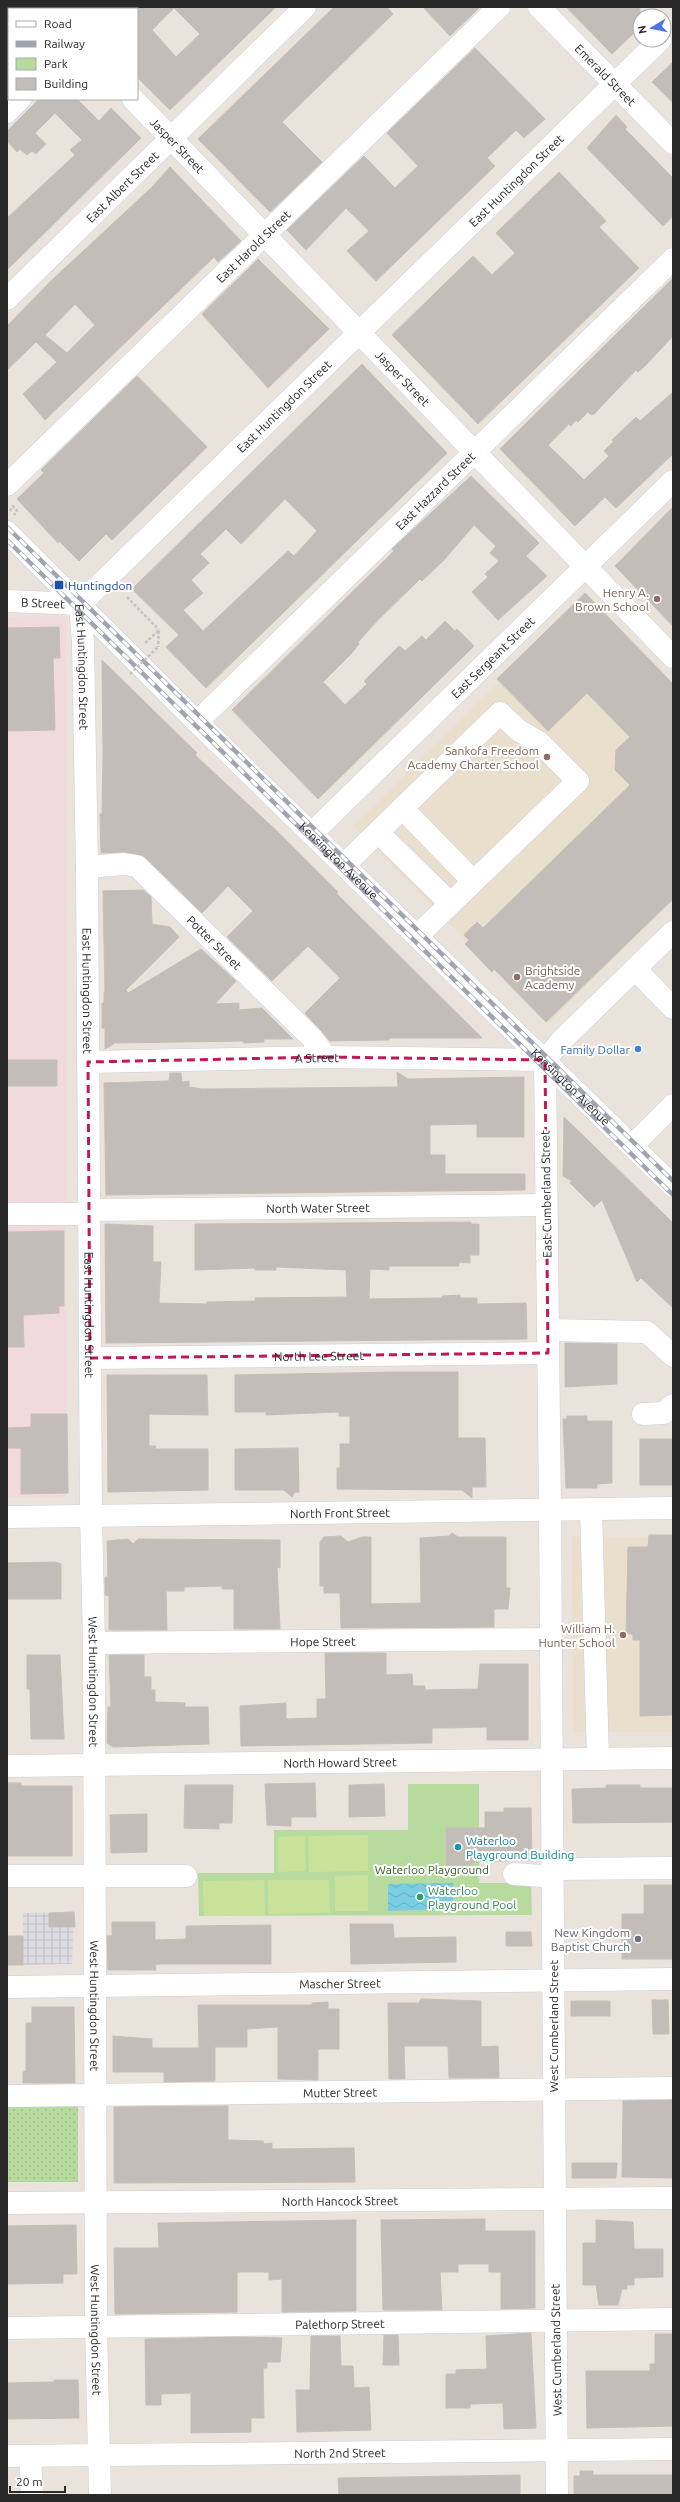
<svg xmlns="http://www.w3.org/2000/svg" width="680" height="2502" viewBox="0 0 680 2502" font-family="Ubuntu,sans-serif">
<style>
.industrial{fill:url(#industrial-grid)}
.education{fill:#eadfcd}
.medical{fill:#f0dadd}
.grass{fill:url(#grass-dots)}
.park{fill:#b7db9e}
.pitch{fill:#c8e29a}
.water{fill:url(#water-waves)}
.building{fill:#c2bdb9;stroke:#c5bfb6;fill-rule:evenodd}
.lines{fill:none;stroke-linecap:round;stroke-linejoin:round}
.minor-casing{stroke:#cbced9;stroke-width:23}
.path{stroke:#c3c3c3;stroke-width:2.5;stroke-dasharray:3 2;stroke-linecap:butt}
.minor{stroke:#fff;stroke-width:22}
.rail-casing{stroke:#a0a3b1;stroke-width:4.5}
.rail{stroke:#fff;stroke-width:3;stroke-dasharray:9;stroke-linecap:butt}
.path-bridge{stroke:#c3c3c3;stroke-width:2.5;stroke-dasharray:3 2;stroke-linecap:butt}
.marked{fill:none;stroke:#c2185b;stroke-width:3;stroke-dasharray:8 5;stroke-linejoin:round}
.transit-dot{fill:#1a4fb4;stroke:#fff;stroke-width:1.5}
.education-dot{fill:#8d6e63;stroke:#fff;stroke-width:1.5}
.shop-dot{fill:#3f7fe0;stroke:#fff;stroke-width:1.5}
.culture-dot{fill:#0f9aa8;stroke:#fff;stroke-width:1.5}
.leisure-dot{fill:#2e9e5b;stroke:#fff;stroke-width:1.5}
.worship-dot{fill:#6b7280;stroke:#fff;stroke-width:1.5}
.labels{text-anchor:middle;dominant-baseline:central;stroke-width:4;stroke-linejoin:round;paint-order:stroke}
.street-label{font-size:12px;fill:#292929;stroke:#fff}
.transit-label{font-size:12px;fill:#164399;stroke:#fff;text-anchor:start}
.education-label{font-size:12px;fill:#785e54;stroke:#fff;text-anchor:end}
.shop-label{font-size:12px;fill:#366cbe;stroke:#fff;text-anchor:end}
.culture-label{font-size:12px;fill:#0d838f;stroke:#fff;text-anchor:start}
.park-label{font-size:12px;fill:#315e21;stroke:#fff}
.leisure-label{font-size:12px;fill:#27864d;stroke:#fff;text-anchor:start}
.worship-label{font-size:12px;fill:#5b616d;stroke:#fff;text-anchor:end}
</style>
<defs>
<pattern id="industrial-grid" width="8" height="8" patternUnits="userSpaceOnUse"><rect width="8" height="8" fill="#dedce3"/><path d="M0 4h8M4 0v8" fill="none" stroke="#bebdc3"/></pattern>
<pattern id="grass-dots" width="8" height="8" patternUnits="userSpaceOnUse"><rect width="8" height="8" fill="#b7db9e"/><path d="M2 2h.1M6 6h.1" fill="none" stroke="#9dbc88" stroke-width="1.8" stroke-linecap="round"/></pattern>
<pattern id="water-waves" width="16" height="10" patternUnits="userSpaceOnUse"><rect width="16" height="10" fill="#79cde2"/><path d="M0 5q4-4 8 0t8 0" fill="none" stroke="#69b0c2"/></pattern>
</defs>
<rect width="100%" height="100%" fill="#eae3dc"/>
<!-- industrial -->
<path class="industrial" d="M 74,1912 L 72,1964 L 23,1965 L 23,1913 Z"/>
<!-- education -->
<path class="education" d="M 583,598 L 673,689 L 673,900 L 548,1024 L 353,826 Z
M 572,1537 L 673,1537 L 673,1732 L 573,1732 Z"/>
<!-- medical -->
<path class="medical" d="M 66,616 L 66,1497 L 7,1497 L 7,617 Z"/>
<!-- grass -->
<path class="grass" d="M 7,2104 L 78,2104 L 78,2182 L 7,2182 Z"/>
<!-- park -->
<path class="park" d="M 408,1784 L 479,1784 L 479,1883 L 531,1883 L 532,1915 L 199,1916 L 198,1873 L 274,1873 L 274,1830 L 408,1830 Z"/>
<!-- pitch -->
<path class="pitch" d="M 368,1835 L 368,1871 L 309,1872 L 308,1836 Z
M 305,1836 L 306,1871 L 278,1872 L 278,1837 Z
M 368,1875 L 368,1911 L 335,1911 L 335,1876 Z
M 264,1880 L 265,1915 L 204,1916 L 203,1881 Z
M 268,1880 L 329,1880 L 330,1913 L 268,1914 Z"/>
<!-- water -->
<path class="water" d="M 453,1883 L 453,1909 L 388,1911 L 388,1884 Z"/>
<!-- building -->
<path class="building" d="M 137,7 L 276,7 L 170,110 L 137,77 ZM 174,8 L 200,34 L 176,57 L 152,30 Z
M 334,7 L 387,7 L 393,14 L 282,122 L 322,162 L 270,212 L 198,139 Z
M 423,7 L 480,7 L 450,36 Z
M 566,7 L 640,7 L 640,27 L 612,54 Z
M 475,48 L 545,119 L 524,138 L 516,130 L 487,158 L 495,166 L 376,281 L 347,251 L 369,231 L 346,208 L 306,250 L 287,230 L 364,156 L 395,188 L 418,166 L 387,133 Z
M 673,62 L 673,103 L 652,82 Z
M 39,99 L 77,99 L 99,121 L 111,108 L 141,138 L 7,270 L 7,218 L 75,155 L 70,150 L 82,140 L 55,113 L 35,133 L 46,144 L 36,154 L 32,151 L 27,155 L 20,149 L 17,152 L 7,141 L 7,131 Z
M 616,115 L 627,127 L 625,129 L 673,178 L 673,216 L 663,226 L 587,148 Z
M 170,167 L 241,241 L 218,262 L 214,257 L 45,420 L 23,394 L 57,362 L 36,342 L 7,370 L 7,326 L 52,280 L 151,188 ZM 75,304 L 95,325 L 67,353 L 45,335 Z
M 559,172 L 606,221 L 599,227 L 639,268 L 478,424 L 392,335 L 473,256 L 492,275 L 515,253 L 496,233 Z
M 258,259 L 329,329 L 268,388 L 202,314 Z
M 673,278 L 673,336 L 645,366 L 638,372 L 636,370 L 594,414 L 591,415 L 588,412 L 578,422 L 576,420 L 571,426 L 569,424 L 548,445 L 584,480 L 609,456 L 604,451 L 614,441 L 612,440 L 636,417 L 640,421 L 673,392 L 673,454 L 616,508 L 605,497 L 575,526 L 500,449 Z
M 362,364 L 447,453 L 206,688 L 166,647 L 179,635 L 132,589 ZM 285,499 L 317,531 L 294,556 L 288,551 L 203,631 L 183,610 L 203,593 L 191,580 L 209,563 L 200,554 L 226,529 L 241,544 Z
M 137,376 L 207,447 L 112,540 L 106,534 L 79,561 L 59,541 L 58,543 L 17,499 L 44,473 L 41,470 Z
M 471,476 L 539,543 L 526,556 L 547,576 L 498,620 L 472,592 L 488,577 L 485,574 L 499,561 L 490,553 L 496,546 L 474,525 L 444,560 L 422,581 L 420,579 L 378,620 L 358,642 L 359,644 L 351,654 L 323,682 L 345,705 L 367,684 L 364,681 L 399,646 L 405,651 L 422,636 L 426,640 L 445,621 L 455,631 L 457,629 L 474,646 L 318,799 L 232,710 L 394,551 L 392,549 Z
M 673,507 L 673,626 L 615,566 Z
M 585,593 L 673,684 L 673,899 L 546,1022 L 494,969 L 492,972 L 465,944 L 469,940 L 464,935 L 477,922 L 483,928 L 630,785 L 615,770 L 616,750 L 630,737 L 587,693 L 548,731 L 497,679 Z
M 59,627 L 60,658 L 53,658 L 55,730 L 7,731 L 7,628 Z
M 102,660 L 197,753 L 195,755 L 279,833 L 338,892 L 336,893 L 482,1038 L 389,1038 L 389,1040 L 330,1041 L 305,1013 L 340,978 L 308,946 L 272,981 L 227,937 L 253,911 L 228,886 L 202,913 L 145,857 L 126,852 L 101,853 L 100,814 L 102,814 L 103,753 Z
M 143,890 L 151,897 L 152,924 L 170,927 L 179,937 L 126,990 L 128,993 L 201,949 L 236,981 L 215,1004 L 239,1003 L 239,1010 L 262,1008 L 293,1039 L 264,1039 L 264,1042 L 244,1043 L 243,1041 L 115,1043 L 105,1049 L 105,1028 L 102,1028 L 102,1003 L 104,1003 L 104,992 L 105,992 L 103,891 Z
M 7,1060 L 57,1060 L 57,1086 L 7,1086 Z
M 397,1072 L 408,1079 L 524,1077 L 524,1137 L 477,1137 L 477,1124 L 430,1125 L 430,1155 L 445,1155 L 445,1174 L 525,1174 L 525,1190 L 106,1195 L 104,1083 L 169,1081 L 170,1073 L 181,1073 L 182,1082 L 189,1081 L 189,1087 L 202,1089 L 385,1087 L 398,1087 Z
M 564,1117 L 673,1223 L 673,1308 L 641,1278 L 637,1282 L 602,1200 L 594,1207 L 570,1183 L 572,1181 L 563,1176 Z
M 471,1222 L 471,1224 L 479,1224 L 479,1255 L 470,1255 L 470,1263 L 459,1262 L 459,1266 L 389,1266 L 389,1270 L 370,1269 L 369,1299 L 442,1298 L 442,1296 L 460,1295 L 460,1298 L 477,1298 L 477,1304 L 526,1303 L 527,1339 L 106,1343 L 105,1224 L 153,1226 L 153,1262 L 161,1262 L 159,1303 L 207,1304 L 207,1302 L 255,1301 L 255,1298 L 347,1297 L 346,1270 L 276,1267 L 276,1270 L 255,1270 L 255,1268 L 195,1270 L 195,1224 Z
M 64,1231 L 64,1306 L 59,1306 L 59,1313 L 23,1315 L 24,1347 L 7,1347 L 7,1232 Z
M 565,1343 L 617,1344 L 617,1384 L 565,1387 Z
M 396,1372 L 458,1372 L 458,1438 L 485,1438 L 486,1487 L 472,1487 L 472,1498 L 462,1490 L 337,1489 L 337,1468 L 340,1468 L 340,1444 L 350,1444 L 350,1416 L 339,1416 L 339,1412 L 266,1415 L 266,1412 L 235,1412 L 235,1375 Z
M 107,1375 L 207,1375 L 208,1415 L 149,1414 L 149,1446 L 156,1446 L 155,1449 L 208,1449 L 208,1490 L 108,1492 Z
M 31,1414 L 67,1414 L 68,1493 L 21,1494 L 21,1448 L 7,1448 L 7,1428 L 31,1427 Z
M 567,1416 L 587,1416 L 587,1421 L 612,1421 L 612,1483 L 597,1484 L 597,1488 L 566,1488 L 563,1419 L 567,1419 Z
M 640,1439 L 673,1439 L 673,1485 L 640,1485 Z
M 298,1448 L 299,1492 L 295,1492 L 292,1497 L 284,1490 L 235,1490 L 235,1449 Z
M 452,1533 L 458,1537 L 506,1537 L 506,1588 L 510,1588 L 508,1609 L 494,1609 L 494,1627 L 341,1628 L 340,1593 L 324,1593 L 324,1586 L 320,1586 L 320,1542 L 324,1537 L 341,1536 L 348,1542 L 362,1537 L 371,1537 L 371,1604 L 421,1603 L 420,1538 L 449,1536 Z
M 649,1535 L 673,1535 L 673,1715 L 640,1716 L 640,1640 L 633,1640 L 633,1634 L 626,1634 L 628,1547 L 648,1547 Z
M 128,1539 L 133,1544 L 138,1539 L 280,1540 L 280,1568 L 277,1567 L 280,1629 L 234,1629 L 234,1589 L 222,1589 L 222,1586 L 184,1587 L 184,1591 L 166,1591 L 167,1630 L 109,1630 L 109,1596 L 105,1595 L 105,1577 L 108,1577 L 107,1541 Z
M 55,1562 L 61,1564 L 61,1599 L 7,1599 L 7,1563 Z
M 325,1653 L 386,1653 L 386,1675 L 412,1674 L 413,1686 L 425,1686 L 425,1690 L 478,1689 L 480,1664 L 528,1664 L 528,1740 L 487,1740 L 487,1727 L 445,1728 L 432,1728 L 432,1743 L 241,1746 L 240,1706 L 286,1703 L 286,1719 L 317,1718 L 317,1699 L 326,1699 Z
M 27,1655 L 60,1655 L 64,1739 L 31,1739 L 30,1689 L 27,1689 Z
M 109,1655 L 144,1655 L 144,1677 L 151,1677 L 151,1690 L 155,1690 L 155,1702 L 185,1703 L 185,1707 L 208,1707 L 209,1744 L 113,1747 L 107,1743 L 108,1707 L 111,1707 Z
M 7,1783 L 21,1783 L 21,1786 L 72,1786 L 72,1856 L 7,1856 Z
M 315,1783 L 316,1817 L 291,1817 L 291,1826 L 267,1825 L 265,1784 Z
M 384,1784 L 385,1816 L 349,1817 L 349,1785 Z
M 185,1785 L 233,1785 L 232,1823 L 219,1823 L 219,1829 L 184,1828 Z
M 606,1785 L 640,1785 L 640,1788 L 673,1788 L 673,1822 L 573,1823 L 572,1789 L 606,1788 Z
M 504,1808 L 531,1808 L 532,1860 L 471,1862 L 471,1865 L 446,1865 L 446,1828 L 485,1828 L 485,1812 L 504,1812 Z
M 147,1814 L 147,1852 L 111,1853 L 110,1815 Z
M 644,1885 L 673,1885 L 673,1959 L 622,1959 L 622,1914 L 644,1914 Z
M 74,1912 L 75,1927 L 49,1927 L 49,1913 Z
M 112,1922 L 155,1922 L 155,1940 L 186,1939 L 186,1926 L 271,1925 L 271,1964 L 161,1964 L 155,1965 L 156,1970 L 108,1970 L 107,1936 L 112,1936 Z
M 350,1924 L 393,1924 L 394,1938 L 456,1937 L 456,1962 L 351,1964 Z
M 506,1932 L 531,1932 L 532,1946 L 506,1946 Z
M 7,1936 L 23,1936 L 23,1965 L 7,1965 Z
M 421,1999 L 481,2001 L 481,2047 L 498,2046 L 499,2078 L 449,2078 L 448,2046 L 404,2046 L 405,2079 L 389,2079 L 388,2003 L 419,2003 Z
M 652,2000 L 668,2000 L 669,2034 L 653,2034 Z
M 571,2001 L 610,2001 L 610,2016 L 571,2016 Z
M 328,2002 L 328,2009 L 339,2009 L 339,2049 L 318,2049 L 318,2080 L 278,2079 L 278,2027 L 247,2029 L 247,2047 L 215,2047 L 215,2081 L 164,2082 L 164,2072 L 113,2072 L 113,2036 L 152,2039 L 152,2048 L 199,2048 L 198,2005 L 312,2005 L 312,2003 Z
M 32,2007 L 74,2007 L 75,2083 L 23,2083 L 23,2072 L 26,2071 L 26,2023 L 32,2023 Z
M 673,2100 L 673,2178 L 622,2177 L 623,2101 Z
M 228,2106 L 228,2140 L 263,2141 L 264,2144 L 272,2143 L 272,2149 L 354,2148 L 355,2182 L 114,2183 L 114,2107 Z
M 572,2163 L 617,2163 L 616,2178 L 572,2178 Z
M 485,2219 L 485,2231 L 535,2231 L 535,2308 L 501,2309 L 501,2272 L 489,2272 L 489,2264 L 458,2264 L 458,2272 L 440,2272 L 442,2310 L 383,2310 L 381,2220 Z
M 356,2220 L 356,2311 L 282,2312 L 282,2279 L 269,2280 L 269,2272 L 237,2272 L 237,2312 L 115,2314 L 114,2248 L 159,2248 L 158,2223 Z
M 596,2220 L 633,2222 L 634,2249 L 663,2249 L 663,2277 L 634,2278 L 634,2285 L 627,2285 L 627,2289 L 622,2289 L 618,2305 L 599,2305 L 596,2285 L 583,2285 L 583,2243 L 596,2243 Z
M 76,2225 L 77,2274 L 63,2274 L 63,2283 L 7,2284 L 7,2226 Z
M 531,2333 L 536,2428 L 504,2429 L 503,2403 L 470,2404 L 470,2408 L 446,2408 L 446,2374 L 456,2374 L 456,2370 L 487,2369 L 486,2336 Z
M 655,2334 L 673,2334 L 673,2426 L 587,2428 L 586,2371 L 650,2371 L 650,2364 L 655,2364 Z
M 384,2335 L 398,2335 L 399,2365 L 383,2365 Z
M 311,2336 L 340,2336 L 341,2366 L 353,2366 L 354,2388 L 369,2387 L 371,2430 L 297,2432 L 296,2390 L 310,2390 Z
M 237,2337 L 282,2338 L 280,2362 L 267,2362 L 267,2368 L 263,2368 L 264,2418 L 251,2418 L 251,2432 L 191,2433 L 191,2393 L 161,2394 L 161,2405 L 146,2405 L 145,2339 Z
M 54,2380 L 78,2380 L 79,2418 L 7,2419 L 7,2383 L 54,2382 Z
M 580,2471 L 593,2471 L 593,2475 L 673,2475 L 673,2495 L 574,2495 L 574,2476 L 580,2476 Z
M 520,2475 L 520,2495 L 339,2495 L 338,2478 Z"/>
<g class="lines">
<defs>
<g id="minor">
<path d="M 44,7 L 46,9"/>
<path id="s1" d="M 539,7 L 673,143"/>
<path d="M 113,9 L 115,7"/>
<path id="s2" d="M 133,99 L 673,657"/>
<path d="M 7,112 L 20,99"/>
<path id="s3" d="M 7,299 L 305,7"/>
<path id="s4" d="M 7,485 L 499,7"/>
<path id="s5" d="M 7,532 L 197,722 L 673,1186"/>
<path id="s6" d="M 7,601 L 80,604"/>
<path id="s7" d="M 80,604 L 83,643 L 87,867 L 91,1516 L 94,1643 L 96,2327 L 100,2495"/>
<path id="s8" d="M 80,604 L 660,40"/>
<path id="s9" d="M 197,722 L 673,259"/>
<path d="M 402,808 L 473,881"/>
<path id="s10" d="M 312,833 L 673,481"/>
<path d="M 387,841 L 450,903"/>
<path d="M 344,865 L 500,713 L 518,730 L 540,743 L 578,781 L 417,936"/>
<path id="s11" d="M 87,867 L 124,864 L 137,866 L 312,1038 L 326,1057"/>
<path d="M 635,969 L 673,1008"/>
<path id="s12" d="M 88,1062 L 326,1057 L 545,1060"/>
<path d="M 632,1146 L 673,1105"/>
<path id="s13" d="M 89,1210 L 546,1205"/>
<path d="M 7,1214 L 89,1214"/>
<path d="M 548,1330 L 647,1332 L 673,1356"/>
<path id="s14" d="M 90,1358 L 548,1353"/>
<path d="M 643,1414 L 664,1413 L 673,1405"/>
<path d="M 591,1509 L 598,1759"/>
<path id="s15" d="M 7,1517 L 673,1508"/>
<path id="s16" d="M 94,1643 L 551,1639"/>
<path id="s17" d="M 7,1766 L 673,1758"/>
<path d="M 553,1869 L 673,1868"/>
<path d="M 514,1874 L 542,1876 L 553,1873"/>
<path d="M 7,1876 L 186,1876"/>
<path id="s18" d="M 7,1987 L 673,1979"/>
<path id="s19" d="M 7,2096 L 673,2088"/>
<path id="s20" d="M 7,2203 L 673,2198"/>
<path id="s21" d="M 7,2328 L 673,2319"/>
<path id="s22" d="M 7,2456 L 673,2449"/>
<path d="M 30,2456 L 32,2495"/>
<path d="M 557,2495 L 550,1510 L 545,1060 L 561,1041 L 673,932"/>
</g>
</defs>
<!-- minor casing -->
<use href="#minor" class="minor-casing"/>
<!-- path -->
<path class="path" d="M 10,511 L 13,506 L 17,511 L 14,515
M 127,597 L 159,630
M 145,643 L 159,630 L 158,647"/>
<!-- minor -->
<use href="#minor" class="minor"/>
<defs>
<path id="rail" d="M 7,527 L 673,1181
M 7,540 L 673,1195"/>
</defs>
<!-- rail casing -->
<use href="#rail" class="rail-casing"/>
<!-- rail -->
<use href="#rail" class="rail"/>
<!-- path-bridge -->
<path class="path-bridge" d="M 130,674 L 158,647"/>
</g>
<!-- marked area -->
<path class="marked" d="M 326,1057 L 545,1060 L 548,1353 L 90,1358 L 88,1062 Z"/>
<!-- markers -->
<rect class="transit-dot" x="54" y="580" width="10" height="10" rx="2"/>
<g class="education-dot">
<circle cx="657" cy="599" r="4"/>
<circle cx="547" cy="757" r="4"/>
<circle cx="517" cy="977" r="4"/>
<circle cx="623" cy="1635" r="4"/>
</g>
<circle class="shop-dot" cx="638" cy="1049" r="4"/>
<circle class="culture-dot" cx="458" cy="1847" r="4"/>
<circle class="leisure-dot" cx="420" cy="1897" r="4"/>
<circle class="worship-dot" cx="638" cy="1939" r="4"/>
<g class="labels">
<!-- street labels -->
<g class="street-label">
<text stroke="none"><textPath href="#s1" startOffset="95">Emerald Street</textPath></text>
<text stroke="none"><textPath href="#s2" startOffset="64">Jasper Street</textPath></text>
<text stroke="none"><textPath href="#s8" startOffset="608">East Huntingdon Street</textPath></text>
<text stroke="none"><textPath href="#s3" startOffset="161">East Albert Street</textPath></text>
<text stroke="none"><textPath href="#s4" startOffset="343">East Harold Street</textPath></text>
<text stroke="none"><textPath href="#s2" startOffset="388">Jasper Street</textPath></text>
<text stroke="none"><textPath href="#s8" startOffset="284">East Huntingdon Street</textPath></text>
<text stroke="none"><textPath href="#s9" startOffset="332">East Hazzard Street</textPath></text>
<text stroke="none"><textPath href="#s6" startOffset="36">B Street</textPath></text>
<text stroke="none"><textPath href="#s10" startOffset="252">East Sergeant Street</textPath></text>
<text stroke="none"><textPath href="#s7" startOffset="63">East Huntingdon Street</textPath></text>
<text stroke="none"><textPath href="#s5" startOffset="467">Kensington Avenue</textPath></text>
<text stroke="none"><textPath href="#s11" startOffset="159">Potter Street</textPath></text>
<text stroke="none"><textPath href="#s7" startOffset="387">East Huntingdon Street</textPath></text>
<text stroke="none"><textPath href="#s12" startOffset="229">A Street</textPath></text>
<text stroke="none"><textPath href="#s5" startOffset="791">Kensington Avenue</textPath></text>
<text transform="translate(546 1194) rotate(-91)">East Cumberland Street</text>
<text stroke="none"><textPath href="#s13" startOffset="229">North Water Street</textPath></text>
<text stroke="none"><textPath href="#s7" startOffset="711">East Huntingdon Street</textPath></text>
<text stroke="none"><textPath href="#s14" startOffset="229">North Lee Street</textPath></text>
<text stroke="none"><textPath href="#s15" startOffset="333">North Front Street</textPath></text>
<text stroke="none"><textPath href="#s16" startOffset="229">Hope Street</textPath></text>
<text stroke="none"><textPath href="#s7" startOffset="1078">West Huntingdon Street</textPath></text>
<text stroke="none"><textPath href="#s17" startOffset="333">North Howard Street</textPath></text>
<text stroke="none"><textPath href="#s18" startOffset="333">Mascher Street</textPath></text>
<text stroke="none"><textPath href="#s7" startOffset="1402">West Huntingdon Street</textPath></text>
<text transform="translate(553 2026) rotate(-90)">West Cumberland Street</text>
<text stroke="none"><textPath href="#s19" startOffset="333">Mutter Street</textPath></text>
<text stroke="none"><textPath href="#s20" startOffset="333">North Hancock Street</textPath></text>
<text stroke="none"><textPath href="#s21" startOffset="333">Palethorp Street</textPath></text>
<text stroke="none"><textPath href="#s7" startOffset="1726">West Huntingdon Street</textPath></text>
<text transform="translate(556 2350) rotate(-91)">West Cumberland Street</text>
<text stroke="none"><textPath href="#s22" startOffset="333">North 2nd Street</textPath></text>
</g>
<!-- transit labels -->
<g class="transit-label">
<text x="68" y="585">Huntingdon</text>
</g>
<!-- education labels -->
<g class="education-label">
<text x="649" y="592">Henry A.<tspan x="649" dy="14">Brown School</tspan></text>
<text x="539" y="750">Sankofa Freedom<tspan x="539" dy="14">Academy Charter School</tspan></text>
<text x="525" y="970" text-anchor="start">Brightside<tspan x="525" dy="14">Academy</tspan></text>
<text x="615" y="1628">William H.<tspan x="615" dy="14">Hunter School</tspan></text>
</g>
<!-- shop labels -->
<g class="shop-label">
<text x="630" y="1049">Family Dollar</text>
</g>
<!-- culture labels -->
<g class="culture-label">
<text x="466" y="1840">Waterloo<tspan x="466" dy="14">Playground Building</tspan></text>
</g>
<!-- park labels -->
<g class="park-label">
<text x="432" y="1869">Waterloo Playground</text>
</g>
<!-- leisure labels -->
<g class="leisure-label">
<text x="428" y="1890">Waterloo<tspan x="428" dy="14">Playground Pool</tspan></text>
</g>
<!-- worship labels -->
<g class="worship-label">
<text x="630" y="1932">New Kingdom<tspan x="630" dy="14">Baptist Church</tspan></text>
</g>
</g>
<!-- border -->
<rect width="680" height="2502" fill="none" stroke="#292929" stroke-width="16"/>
<!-- legend -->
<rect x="8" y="8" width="130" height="92" fill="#ffffff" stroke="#a9a9a9"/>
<rect x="16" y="21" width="20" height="6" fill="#ffffff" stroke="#a9a9a9"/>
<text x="44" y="28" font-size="12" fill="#292929">Road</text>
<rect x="16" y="41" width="20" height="6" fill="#a0a3b1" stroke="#a9a9a9"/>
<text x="44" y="48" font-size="12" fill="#292929">Railway</text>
<rect x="16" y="58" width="20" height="12" fill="#b7db9e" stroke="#a9a9a9"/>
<text x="44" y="68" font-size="12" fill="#292929">Park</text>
<rect x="16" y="78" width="20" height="12" fill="#c2bdb9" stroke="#a9a9a9"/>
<text x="44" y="88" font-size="12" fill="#292929">Building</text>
<!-- north arrow -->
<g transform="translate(652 28) rotate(260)"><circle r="19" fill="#ffffff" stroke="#a9a9a9"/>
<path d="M0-3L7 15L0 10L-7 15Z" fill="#4c73e7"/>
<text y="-6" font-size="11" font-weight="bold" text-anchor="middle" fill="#292929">N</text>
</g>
<!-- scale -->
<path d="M10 2486v6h55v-6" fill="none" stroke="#292929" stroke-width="2"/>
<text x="16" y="2486" font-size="12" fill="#292929" stroke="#ffffff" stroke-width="3" paint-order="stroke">20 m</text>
</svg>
